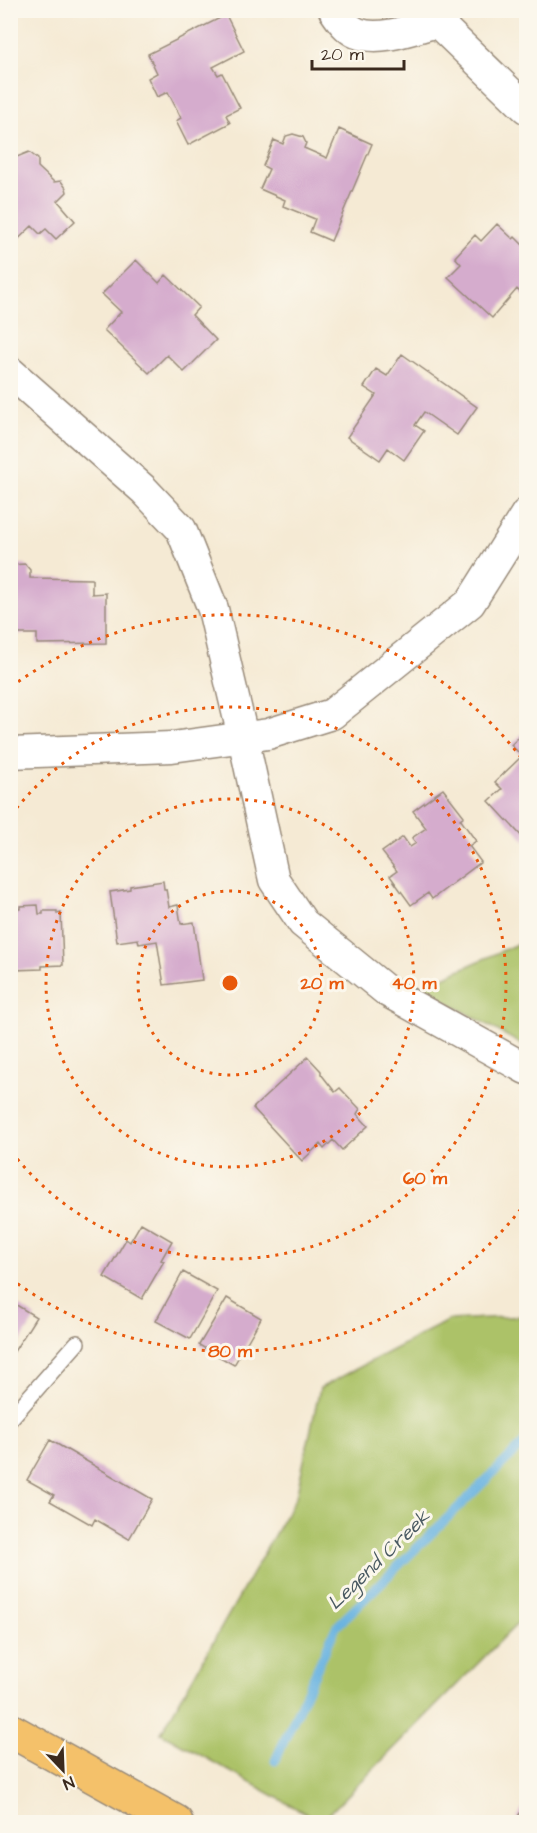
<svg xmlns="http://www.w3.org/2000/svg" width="537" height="1833" viewBox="0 0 537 1833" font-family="'Architects Daughter',sans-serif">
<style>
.green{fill:#acc267;stroke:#747642;stroke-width:1.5}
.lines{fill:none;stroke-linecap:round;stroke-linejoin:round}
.stream{stroke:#67b2e0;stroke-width:9}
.building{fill:#d5accd}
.service-casing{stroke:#988a79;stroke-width:18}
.minor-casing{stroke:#988a79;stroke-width:33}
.primary-casing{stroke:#988a79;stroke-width:36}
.service{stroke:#fff;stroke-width:15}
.minor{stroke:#fff;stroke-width:30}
.primary{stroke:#f4c16b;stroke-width:33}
.ring{fill:none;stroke:#e8590c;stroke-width:3;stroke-dasharray:3 6}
.labels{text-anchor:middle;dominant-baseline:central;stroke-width:6;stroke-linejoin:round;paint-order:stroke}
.water-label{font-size:20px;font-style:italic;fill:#4a5a62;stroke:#fbf7ec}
.centre{fill:#e8590c;stroke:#fbf7ec;stroke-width:3}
.ring-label{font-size:18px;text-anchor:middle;font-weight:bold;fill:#e8590c;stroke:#fbf7ec;stroke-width:6;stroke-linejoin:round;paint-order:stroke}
</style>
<rect width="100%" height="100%" fill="#fbf7ec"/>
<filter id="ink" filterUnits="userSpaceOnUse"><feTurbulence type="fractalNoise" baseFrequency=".0167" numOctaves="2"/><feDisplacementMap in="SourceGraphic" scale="12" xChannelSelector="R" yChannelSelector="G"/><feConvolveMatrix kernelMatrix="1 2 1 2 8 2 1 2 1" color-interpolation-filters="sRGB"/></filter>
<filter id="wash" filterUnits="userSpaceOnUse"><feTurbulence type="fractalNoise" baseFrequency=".008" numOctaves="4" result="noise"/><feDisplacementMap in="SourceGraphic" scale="24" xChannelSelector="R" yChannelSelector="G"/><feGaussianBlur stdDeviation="1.35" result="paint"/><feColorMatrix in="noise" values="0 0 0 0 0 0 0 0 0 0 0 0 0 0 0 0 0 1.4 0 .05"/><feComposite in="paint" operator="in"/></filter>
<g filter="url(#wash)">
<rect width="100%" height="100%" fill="#f5ead4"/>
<!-- green -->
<path class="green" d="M 526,940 L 526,1047 L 421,987 Z
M 526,1316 L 526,1609 L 518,1623 L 321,1822 L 161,1733 L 296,1497 L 320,1388 L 449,1320 Z"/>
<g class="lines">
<!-- stream -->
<path class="stream" d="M 275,1761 L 336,1627 L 526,1441"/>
</g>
<g id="blocks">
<!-- building -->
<path class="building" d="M 226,15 L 244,51 L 213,67 L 218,75 L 222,73 L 240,108 L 226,115 L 230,123 L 188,145 L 176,121 L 181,118 L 168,92 L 157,97 L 148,78 L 157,73 L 148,54 Z
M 339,129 L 372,144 L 331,241 L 310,232 L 315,219 L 283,206 L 285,200 L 260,189 L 269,169 L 263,166 L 274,140 L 283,144 L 286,136 L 293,134 L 303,137 L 306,143 L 304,148 L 327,158 Z
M 10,151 L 17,157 L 29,152 L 38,159 L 38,167 L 54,182 L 61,181 L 66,188 L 67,192 L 58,201 L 75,221 L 56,239 L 46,229 L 40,234 L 32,226 L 10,247 Z
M 497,224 L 513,239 L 515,237 L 526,248 L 526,298 L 517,289 L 492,318 L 448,277 L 461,264 L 455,257 L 475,235 L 481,241 Z
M 136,260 L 159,283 L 166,275 L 199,307 L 192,315 L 216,340 L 184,372 L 167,355 L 149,373 L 104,330 L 121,312 L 102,294 Z
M 402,354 L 477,407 L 457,435 L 424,412 L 415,425 L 424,431 L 404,460 L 388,448 L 380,460 L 347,437 L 376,395 L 364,387 L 376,369 L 387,376 Z
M 25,564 L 30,570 L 30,578 L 92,579 L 92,594 L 106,593 L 106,643 L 37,644 L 37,634 L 10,634 L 10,565 Z
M 526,730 L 526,841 L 489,801 L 502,789 L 495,782 L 522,756 L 511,745 Z
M 443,789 L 464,816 L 460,819 L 476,841 L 469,846 L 481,862 L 432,899 L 428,893 L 411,905 L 390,876 L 397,871 L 382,852 L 403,837 L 410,847 L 416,843 L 412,838 L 426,828 L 413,811 Z
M 163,881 L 164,889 L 166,889 L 169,907 L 178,905 L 181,924 L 194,922 L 202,980 L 164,985 L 157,941 L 139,944 L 138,939 L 117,942 L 110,892 L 130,889 L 130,886 Z
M 38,905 L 39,914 L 43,914 L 43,911 L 57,911 L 57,914 L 61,913 L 63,965 L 42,966 L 42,969 L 13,970 L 14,974 L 10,974 L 10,909 L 20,909 L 20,906 Z
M 308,1057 L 321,1071 L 321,1074 L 335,1092 L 340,1088 L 360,1109 L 357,1114 L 368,1126 L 342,1150 L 333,1140 L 324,1149 L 320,1144 L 302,1161 L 253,1108 Z
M 141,1223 L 172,1241 L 161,1260 L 164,1261 L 142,1299 L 104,1277 L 126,1239 L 130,1242 Z
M 183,1272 L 217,1291 L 190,1339 L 156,1321 Z
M 227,1298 L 261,1318 L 234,1365 L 199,1345 Z
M 10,1301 L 36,1317 L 10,1358 Z
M 50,1440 L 152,1499 L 129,1539 L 95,1519 L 92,1525 L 50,1501 L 54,1495 L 27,1480 Z
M 524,1807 L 526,1809 L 526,1822 L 517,1818 Z"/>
</g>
</g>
<g filter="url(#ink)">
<use href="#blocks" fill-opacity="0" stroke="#988a79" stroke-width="1.5"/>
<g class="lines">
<defs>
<path id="service" d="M 10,1419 L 77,1343"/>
<path id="minor" d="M 334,10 C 340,19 347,29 357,33 C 381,42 414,28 437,22
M 437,22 L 526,108
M 10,372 L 144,490 L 181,529 L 213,609 L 243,737 L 274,880 L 303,923 L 388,992 L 526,1069
M 10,753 L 172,747 L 268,734 L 332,714 L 470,603 L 526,514"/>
<path id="primary" d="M 10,1730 L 176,1822"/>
</defs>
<!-- service casing -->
<use href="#service" class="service-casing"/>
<!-- minor casing -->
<use href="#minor" class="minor-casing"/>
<!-- primary casing -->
<use href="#primary" class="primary-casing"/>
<!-- service -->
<use href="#service" class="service"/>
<!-- minor -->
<use href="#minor" class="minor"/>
<!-- primary -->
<use href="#primary" class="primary"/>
</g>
</g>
<!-- distance rings -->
<g class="ring">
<circle cx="230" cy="983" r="92"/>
<circle cx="230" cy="983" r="184"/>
<path d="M11 815A276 276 0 1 1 11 1151"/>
<path d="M526 1202A368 368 0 0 1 11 1279M11 687A368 368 0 0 1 526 764"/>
</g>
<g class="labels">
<!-- water labels -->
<g class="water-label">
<text transform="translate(379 1560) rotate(-44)">Legend Creek</text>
</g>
</g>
<circle cx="230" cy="983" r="9" class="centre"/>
<g class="ring-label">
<text x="322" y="989">20 m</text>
<text x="414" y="989">40 m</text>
<text x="425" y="1184">60 m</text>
<text x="230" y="1357">80 m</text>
</g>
<!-- margin -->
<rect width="537" height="1833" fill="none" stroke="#fbf7ec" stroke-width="36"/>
<!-- north arrow -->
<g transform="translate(63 1770) rotate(157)" stroke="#fbf7ec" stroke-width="4.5" paint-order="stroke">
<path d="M0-4.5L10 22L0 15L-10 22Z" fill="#3b2a1e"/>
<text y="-9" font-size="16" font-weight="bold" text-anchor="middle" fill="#3b2a1e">N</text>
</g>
<!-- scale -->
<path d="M312 60v9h92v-9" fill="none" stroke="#3b2a1e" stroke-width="3"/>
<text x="321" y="60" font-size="18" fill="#3b2a1e" stroke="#fbf7ec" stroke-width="4.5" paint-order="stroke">20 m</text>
</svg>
